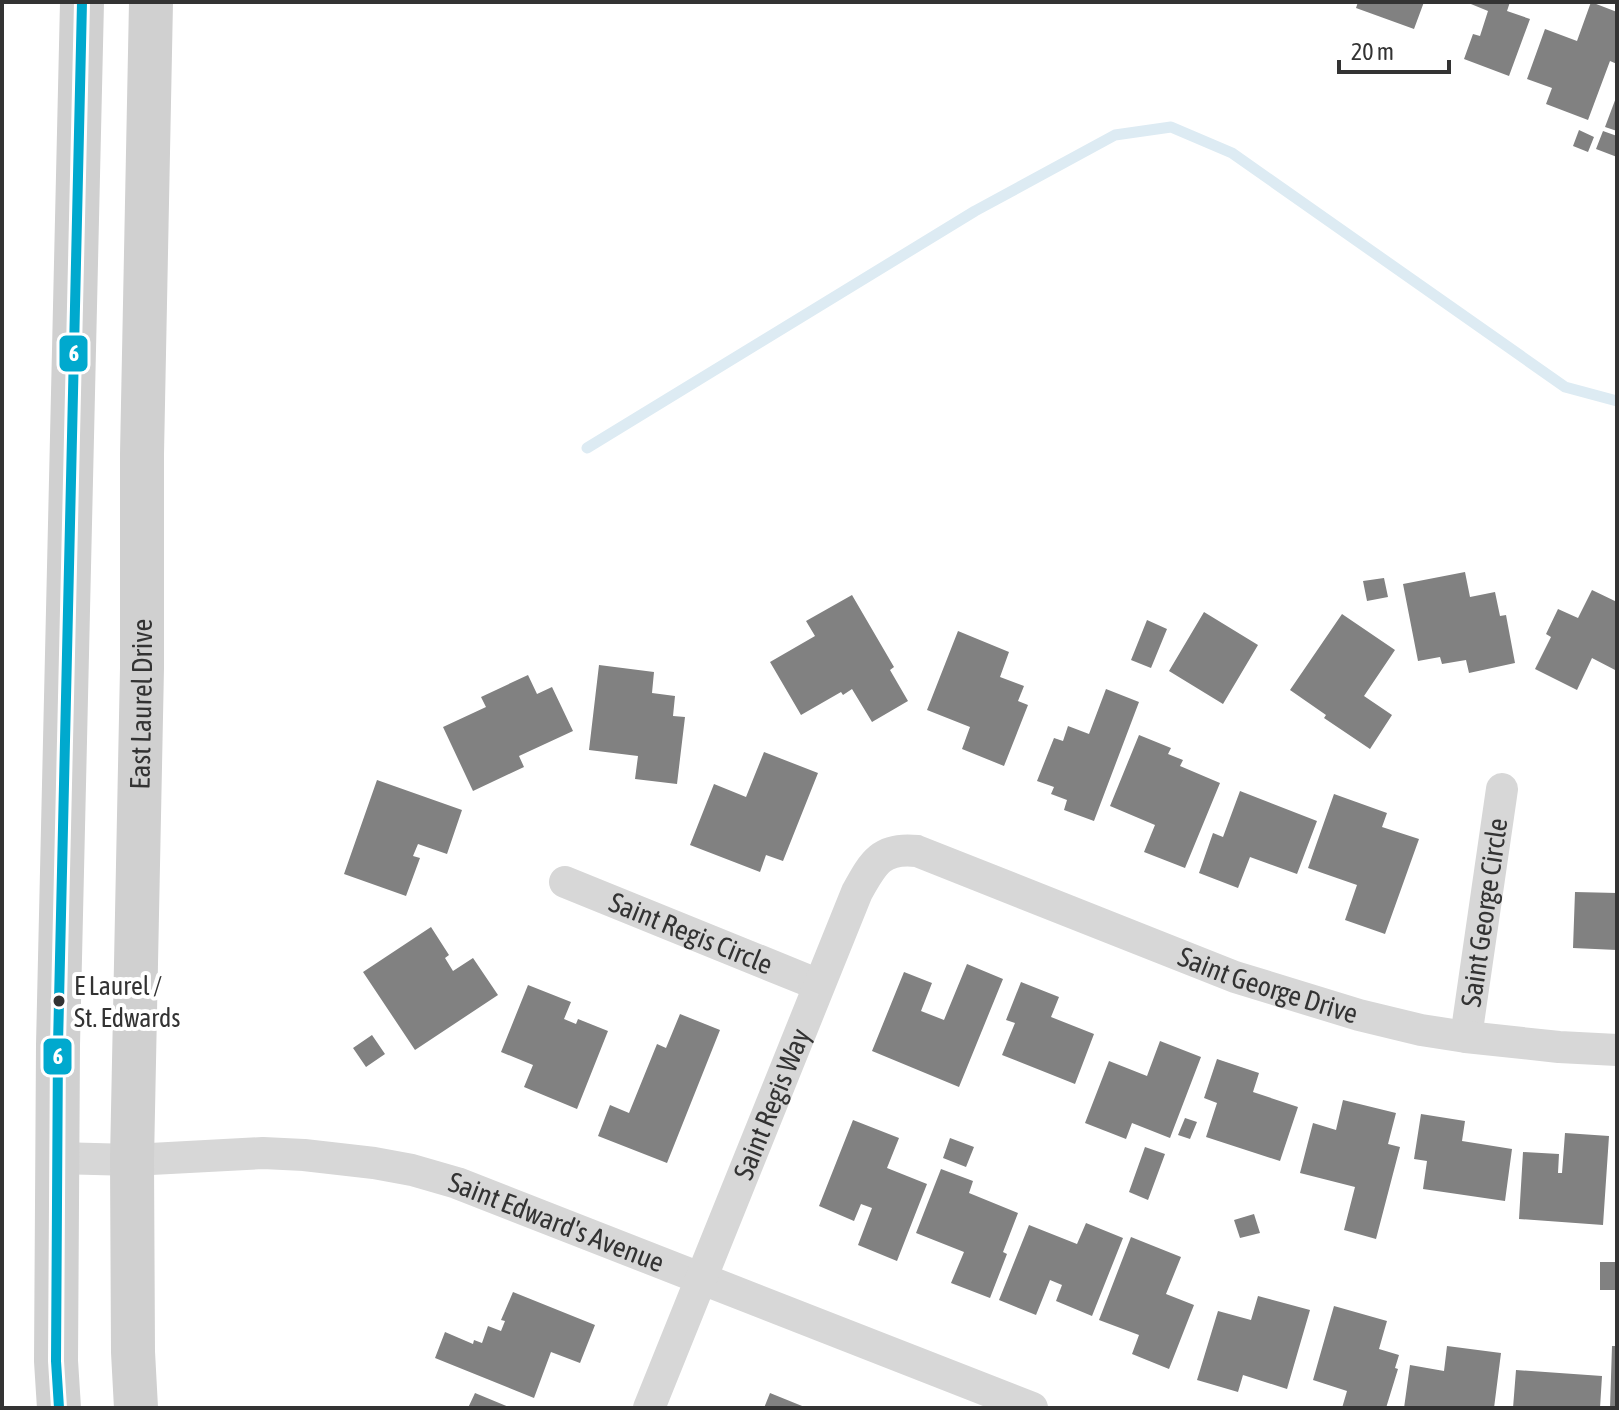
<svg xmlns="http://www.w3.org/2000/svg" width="1619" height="1410" viewBox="0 0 1619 1410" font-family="'Asap Condensed',sans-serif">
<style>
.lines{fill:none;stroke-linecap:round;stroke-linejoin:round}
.stream{stroke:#ddebf3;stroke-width:11}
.building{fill:#818181}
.minor{stroke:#d7d7d7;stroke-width:32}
.secondary{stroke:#d0d0d0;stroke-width:44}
.bus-1-casing{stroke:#fff;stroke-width:16}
.bus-1{stroke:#00a9ce;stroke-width:10}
.bus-dot{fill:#333;stroke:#fff;stroke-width:3}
.labels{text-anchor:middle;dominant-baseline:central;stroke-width:8;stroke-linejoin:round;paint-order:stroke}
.bus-label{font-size:26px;fill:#333;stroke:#fff;text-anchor:start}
.street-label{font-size:28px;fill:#333;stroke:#fff}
.line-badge{stroke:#fff;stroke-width:3}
.badge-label{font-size:22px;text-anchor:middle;font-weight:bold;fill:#fff}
</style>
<rect width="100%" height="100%" fill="#fff"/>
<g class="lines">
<!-- stream -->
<path class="stream" d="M 587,448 L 975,211 L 1115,135 L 1171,127 L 1232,153 L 1565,387 L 1617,401"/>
</g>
<!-- building -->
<path class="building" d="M 1358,2 L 1424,2 L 1414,29 L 1356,8 Z
M 1466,2 L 1510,2 L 1507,11 L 1530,19 L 1509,76 L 1464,59 L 1473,34 L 1480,36 L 1488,11 Z
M 1591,2 L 1617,12 L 1617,64 L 1610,61 L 1588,120 L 1546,104 L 1552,88 L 1527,79 L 1545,29 L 1577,41 Z
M 1617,95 L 1617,131 L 1605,127 Z
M 1579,130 L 1594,137 L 1588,152 L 1573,146 Z
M 1603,131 L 1617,136 L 1617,157 L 1596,149 Z
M 1465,572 L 1470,597 L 1495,592 L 1500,616 L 1506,615 L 1515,663 L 1469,673 L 1466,660 L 1442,664 L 1440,657 L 1418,661 L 1403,584 Z
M 1384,578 L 1388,597 L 1367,601 L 1363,581 Z
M 1592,590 L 1617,602 L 1617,671 L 1592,658 L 1577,690 L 1535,669 L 1551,637 L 1546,634 L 1558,609 L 1578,618 Z
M 852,595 L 894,667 L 890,670 L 908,701 L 872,722 L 852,689 L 843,695 L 841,692 L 801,715 L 770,662 L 815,636 L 806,621 Z
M 1204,612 L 1258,645 L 1223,704 L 1169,671 Z
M 1342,614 L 1395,650 L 1364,696 L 1392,715 L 1370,749 L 1324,718 L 1326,715 L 1290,690 Z
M 1147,620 L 1167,629 L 1151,668 L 1131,660 Z
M 958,631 L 1009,652 L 1000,677 L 1024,686 L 1018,701 L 1028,705 L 1004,766 L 962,749 L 970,727 L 927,710 Z
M 599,665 L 654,672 L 652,693 L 675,696 L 673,716 L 685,717 L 677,784 L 635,779 L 638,756 L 589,750 Z
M 528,675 L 537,694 L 552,687 L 573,731 L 519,756 L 524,767 L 473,791 L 443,727 L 486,707 L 481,697 Z
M 1106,689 L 1139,702 L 1094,821 L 1064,810 L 1067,800 L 1051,794 L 1054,787 L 1037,781 L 1054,738 L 1063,741 L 1068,726 L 1089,734 Z
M 1139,735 L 1171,748 L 1168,754 L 1183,760 L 1180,766 L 1220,783 L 1185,868 L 1144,852 L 1155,825 L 1110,806 Z
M 764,752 L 818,773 L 783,861 L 766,855 L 760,872 L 690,845 L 714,784 L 746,797 Z
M 377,780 L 462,810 L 447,854 L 418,844 L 413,856 L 420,858 L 406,896 L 344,874 Z
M 1240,791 L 1317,821 L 1297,874 L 1250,857 L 1238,888 L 1199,873 L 1213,833 L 1223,837 Z
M 1334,794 L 1387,813 L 1382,827 L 1419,839 L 1385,934 L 1345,920 L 1357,885 L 1308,868 Z
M 1575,892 L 1617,893 L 1617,950 L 1573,948 Z
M 431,927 L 449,955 L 445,958 L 453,971 L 473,958 L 498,995 L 415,1050 L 363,972 Z
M 967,964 L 1003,979 L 959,1087 L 872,1051 L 904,972 L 932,983 L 921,1011 L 944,1020 Z
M 1021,982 L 1059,997 L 1051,1017 L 1094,1034 L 1075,1084 L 1002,1055 L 1015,1023 L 1006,1020 Z
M 528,985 L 571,1002 L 564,1019 L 576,1024 L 578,1019 L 608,1031 L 577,1109 L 524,1087 L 533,1065 L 501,1052 Z
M 680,1014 L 720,1030 L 667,1163 L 598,1136 L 610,1105 L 629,1113 L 657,1044 L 666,1048 Z
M 372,1035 L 385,1054 L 366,1067 L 353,1048 Z
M 1160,1041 L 1201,1057 L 1170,1138 L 1132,1123 L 1126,1139 L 1085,1123 L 1109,1061 L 1147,1076 Z
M 1217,1059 L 1259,1073 L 1253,1092 L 1298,1107 L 1280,1161 L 1206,1137 L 1217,1103 L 1204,1098 Z
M 1343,1100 L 1396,1113 L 1388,1144 L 1400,1147 L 1376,1239 L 1344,1230 L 1355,1187 L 1300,1173 L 1313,1123 L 1336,1130 Z
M 1421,1114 L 1465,1121 L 1462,1141 L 1512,1149 L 1505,1201 L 1423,1189 L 1427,1161 L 1414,1159 Z
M 1185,1118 L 1197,1122 L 1190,1139 L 1178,1135 Z
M 853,1120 L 899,1138 L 887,1168 L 927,1184 L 897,1261 L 858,1245 L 872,1208 L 861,1204 L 854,1221 L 819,1206 Z
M 1565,1133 L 1609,1136 L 1603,1225 L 1519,1219 L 1523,1152 L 1559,1154 L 1558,1173 L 1562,1173 Z
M 950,1138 L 974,1147 L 966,1167 L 943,1158 Z
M 1145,1147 L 1165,1154 L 1148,1200 L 1129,1192 Z
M 941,1169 L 973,1181 L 969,1193 L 1018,1213 L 1003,1252 L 1007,1254 L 990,1298 L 951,1283 L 964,1252 L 916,1233 Z
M 1254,1214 L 1260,1233 L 1240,1238 L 1234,1220 Z
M 1086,1223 L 1123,1238 L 1092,1316 L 1056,1301 L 1062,1285 L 1050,1280 L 1036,1315 L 999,1300 L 1029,1225 L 1077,1244 Z
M 1131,1237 L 1181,1257 L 1166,1294 L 1194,1305 L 1169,1369 L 1132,1354 L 1139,1335 L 1099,1320 Z
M 1600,1262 L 1617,1262 L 1617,1290 L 1600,1290 Z
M 513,1292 L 595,1325 L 580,1363 L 551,1352 L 534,1398 L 435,1358 L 445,1332 L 473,1344 L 474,1340 L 482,1343 L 488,1326 L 501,1331 L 505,1321 L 501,1320 Z
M 1258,1296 L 1310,1310 L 1287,1389 L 1243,1375 L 1238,1392 L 1197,1380 L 1218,1311 L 1251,1320 Z
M 1334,1306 L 1387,1321 L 1379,1349 L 1399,1355 L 1395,1368 L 1398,1369 L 1386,1408 L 1342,1408 L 1347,1391 L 1313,1380 Z
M 1447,1346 L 1501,1353 L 1494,1408 L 1404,1408 L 1410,1365 L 1444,1371 Z
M 1612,1346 L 1617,1346 L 1617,1408 L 1610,1408 Z
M 1516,1370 L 1602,1376 L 1600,1408 L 1513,1408 Z
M 475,1393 L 511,1408 L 468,1408 Z
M 770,1393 L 807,1408 L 764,1408 Z"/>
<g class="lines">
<!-- minor -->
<g class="minor">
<path id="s1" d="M 565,882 L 819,985"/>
<path id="s2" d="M 1466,1037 L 1502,789"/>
<path id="s3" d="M 57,1158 L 132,1160 L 263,1153 L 304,1155 L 374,1163 L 412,1170 L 457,1183 L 1032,1408"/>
<path id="s4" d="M 649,1408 L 857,892 C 873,863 881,847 917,851 L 1235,977 L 1359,1015 L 1421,1030 L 1466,1037 L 1559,1047 L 1617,1050"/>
</g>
<!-- secondary -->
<g class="secondary">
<path d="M 59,1408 L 56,1361 L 58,1045 L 82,2"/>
<path id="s5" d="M 136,1408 L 133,1352 L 132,1160 L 142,668 L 142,454 L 151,2"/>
</g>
<defs>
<path id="bus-1" d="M 59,1408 L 56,1361 L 58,1045 L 82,2"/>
</defs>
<!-- bus-1 casing -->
<use href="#bus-1" class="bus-1-casing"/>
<!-- bus-1 -->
<use href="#bus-1" class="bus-1"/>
</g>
<!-- markers -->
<circle class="bus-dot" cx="59" cy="1001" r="7"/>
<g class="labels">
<!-- bus labels -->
<g class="bus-label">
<text x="74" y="986">E Laurel /<tspan x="74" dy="32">St. Edwards</tspan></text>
</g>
<!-- street labels -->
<g class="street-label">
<text stroke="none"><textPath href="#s5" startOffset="704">East Laurel Drive</textPath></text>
<text stroke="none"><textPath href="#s2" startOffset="126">Saint George Circle</textPath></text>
<text stroke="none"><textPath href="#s1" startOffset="136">Saint Regis Circle</textPath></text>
<text stroke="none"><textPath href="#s4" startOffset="1012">Saint George Drive</textPath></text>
<text stroke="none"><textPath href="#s4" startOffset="328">Saint Regis Way</textPath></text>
<text stroke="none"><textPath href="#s3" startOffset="510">Saint Edward's Avenue</textPath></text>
</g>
</g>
<g class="line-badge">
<rect x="58" y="334" width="31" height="39" rx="8" fill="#00a9ce"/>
<rect x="42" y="1037" width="31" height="39" rx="8" fill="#00a9ce"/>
</g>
<g class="badge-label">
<text x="74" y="361">6</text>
<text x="58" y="1064">6</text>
</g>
<!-- border -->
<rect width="1619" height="1410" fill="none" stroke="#333333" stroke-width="8"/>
<!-- scale -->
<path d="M1339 60v12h110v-12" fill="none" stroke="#333333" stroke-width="4"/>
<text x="1351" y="60" font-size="24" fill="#333333" stroke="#ffffff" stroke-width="6" paint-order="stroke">20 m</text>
</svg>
